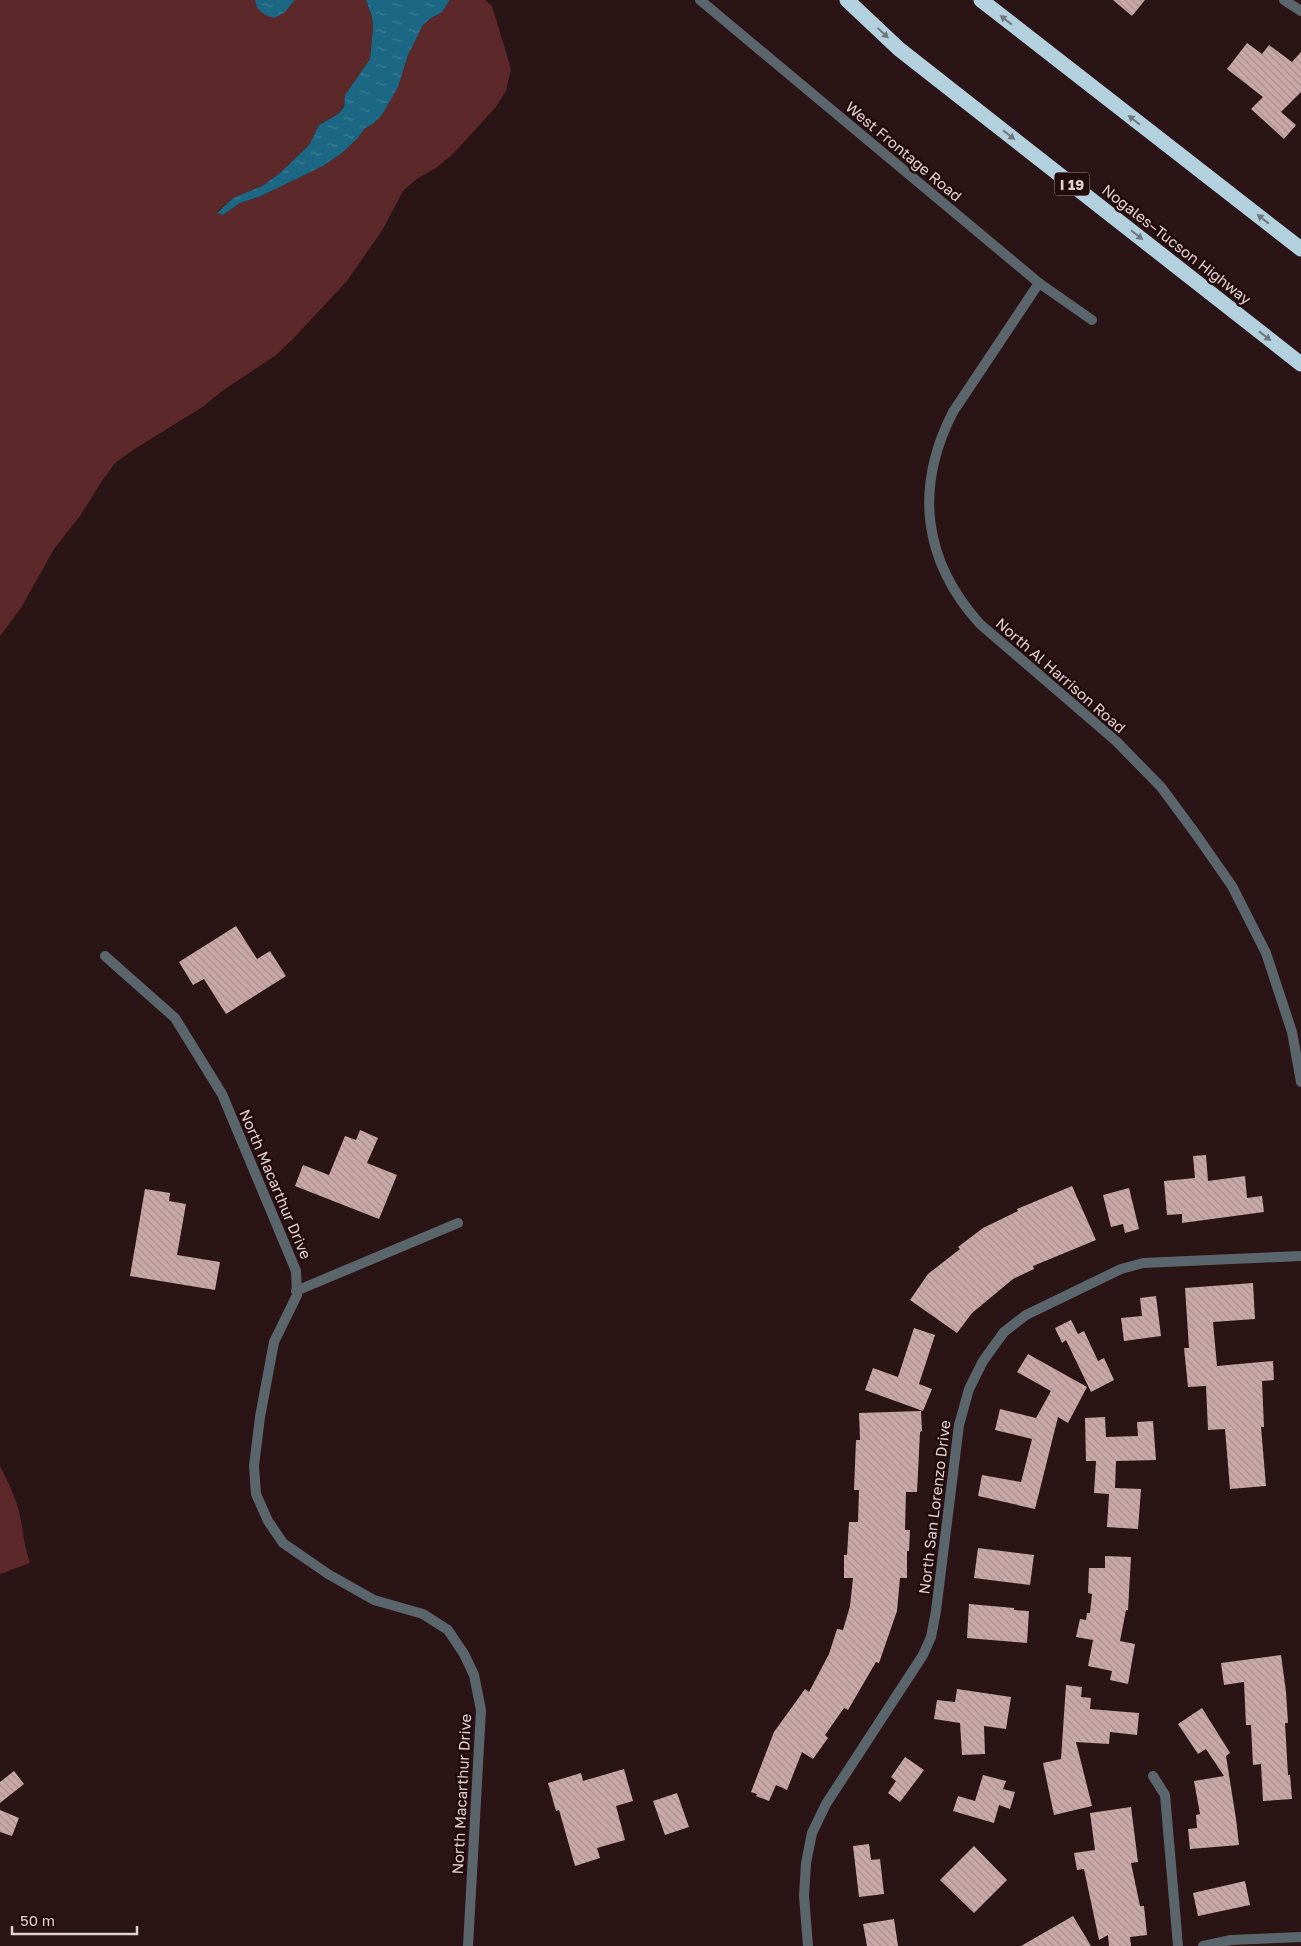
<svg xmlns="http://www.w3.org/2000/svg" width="1301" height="1946" viewBox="0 0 1301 1946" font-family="'Golos Text',sans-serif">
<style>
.green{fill:#5d282a}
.water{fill:url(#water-ripples)}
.building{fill:url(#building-back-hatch)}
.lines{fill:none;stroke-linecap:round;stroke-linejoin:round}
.minor{stroke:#5a666b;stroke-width:10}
.tertiary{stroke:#5a666b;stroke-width:10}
.motorway{stroke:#b3d0de;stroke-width:15}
.oneway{fill:#717780}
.labels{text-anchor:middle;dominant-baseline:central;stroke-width:5;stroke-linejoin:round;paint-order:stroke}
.shield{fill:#210b0c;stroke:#a79595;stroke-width:1}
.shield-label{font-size:14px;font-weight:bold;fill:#e1d0d0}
.street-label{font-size:15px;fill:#e1d0d0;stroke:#210b0c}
</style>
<defs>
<pattern id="water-ripples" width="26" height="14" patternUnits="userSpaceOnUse" patternTransform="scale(1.25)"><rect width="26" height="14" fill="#1c6884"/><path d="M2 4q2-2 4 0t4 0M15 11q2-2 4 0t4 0" fill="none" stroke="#3d7d94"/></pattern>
<pattern id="building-back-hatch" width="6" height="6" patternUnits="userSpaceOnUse" patternTransform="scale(1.25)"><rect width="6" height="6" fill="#c9a9a8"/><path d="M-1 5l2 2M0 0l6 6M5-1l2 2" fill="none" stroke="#a88e8e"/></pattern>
</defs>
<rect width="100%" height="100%" fill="#2b1415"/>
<!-- green -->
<path class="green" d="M 0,0 L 255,0 L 256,6 L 291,5 L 295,0 L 366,0 L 372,17 L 373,27 L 370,59 L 345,95 L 344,106 L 338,114 L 319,125 L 309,145 L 280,173 L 262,186 L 233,198 L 217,212 L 223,215 L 240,203 L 261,196 L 323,166 L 342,153 L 358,138 L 364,129 L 374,123 L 382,115 L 398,86 L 408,55 L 423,25 L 431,18 L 441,13 L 450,0 L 485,0 L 492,6 L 511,69 L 506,91 L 495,108 L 454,153 L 436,168 L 418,178 L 403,191 L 383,229 L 347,281 L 291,341 L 276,355 L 222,391 L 204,406 L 133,450 L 115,463 L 102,481 L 80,516 L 54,549 L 21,608 L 0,636 Z
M 0,1466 C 9,1484 18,1502 21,1521 C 24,1537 25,1548 30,1563 L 0,1574 Z"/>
<!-- water -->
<path class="water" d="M 255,0 L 295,0 L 284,13 L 274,18 C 264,15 256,11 255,0 Z
M 366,0 L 450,0 L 441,13 L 431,18 L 423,25 L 408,55 L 398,87 L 382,115 L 374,123 L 364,129 L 358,138 L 342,153 L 323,166 L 261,196 L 240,203 L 223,215 L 217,213 L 233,198 L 262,186 L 280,173 L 309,145 L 319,125 L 338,114 L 344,107 L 345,95 L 370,59 L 373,27 L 372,17 Z"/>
<!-- building -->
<path class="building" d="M 1113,0 L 1145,0 L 1132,16 Z
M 1247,43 L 1262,54 L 1269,45 L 1292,62 L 1301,52 L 1301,92 L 1281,112 L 1296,125 L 1284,139 L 1251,109 L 1263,97 L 1227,69 Z
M 236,926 L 257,959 L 270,951 L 286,976 L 226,1014 L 204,979 L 193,985 L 179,962 Z
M 360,1130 L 378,1138 L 367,1163 L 397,1175 L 379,1219 L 295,1186 L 303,1165 L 329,1175 L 345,1136 L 356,1140 Z
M 1206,1155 L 1208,1181 L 1245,1176 L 1247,1198 L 1262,1196 L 1264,1212 L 1182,1223 L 1182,1214 L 1167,1215 L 1164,1181 L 1195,1178 L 1193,1156 Z
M 1072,1186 L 1096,1240 L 1033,1266 L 1034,1269 L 1013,1279 L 972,1313 L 957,1333 L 910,1300 L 928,1274 L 960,1249 L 958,1247 L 983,1228 L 1018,1211 L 1017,1209 Z
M 1129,1188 L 1139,1229 L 1125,1233 L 1123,1224 L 1111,1227 L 1103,1195 Z
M 145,1189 L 170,1193 L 169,1201 L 186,1204 L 177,1255 L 220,1262 L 215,1290 L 130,1276 Z
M 1253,1283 L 1255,1319 L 1213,1322 L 1217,1366 L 1273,1361 L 1274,1380 L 1262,1381 L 1264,1427 L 1261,1427 L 1266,1486 L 1230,1489 L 1225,1429 L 1208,1430 L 1206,1386 L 1188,1387 L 1184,1348 L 1189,1348 L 1185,1288 Z
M 1156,1296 L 1161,1336 L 1124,1341 L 1121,1318 L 1142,1316 L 1140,1298 Z
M 1071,1320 L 1078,1334 L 1084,1331 L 1098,1361 L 1104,1358 L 1114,1380 L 1091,1392 L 1066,1340 L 1062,1343 L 1055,1328 Z
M 914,1328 L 935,1335 L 919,1384 L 932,1389 L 923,1411 L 865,1390 L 873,1368 L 898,1377 Z
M 1028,1354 L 1087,1387 L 1068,1423 L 1058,1417 L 1035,1509 L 978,1496 L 982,1475 L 1021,1482 L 1032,1439 L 995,1430 L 1000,1409 L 1036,1418 L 1051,1391 L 1017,1372 Z
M 921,1411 L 922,1431 L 920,1432 L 917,1492 L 906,1492 L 905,1530 L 910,1530 L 909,1551 L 907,1551 L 907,1578 L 900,1578 L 897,1611 L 879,1663 L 876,1662 L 848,1710 L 844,1708 L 825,1735 L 828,1738 L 813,1759 L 802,1752 L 787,1790 L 776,1785 L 769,1801 L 756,1796 L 757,1794 L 751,1792 L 774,1732 L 805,1689 L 809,1692 L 829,1654 L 837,1629 L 843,1630 L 850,1606 L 853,1578 L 844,1578 L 844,1555 L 847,1555 L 849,1522 L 858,1522 L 859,1490 L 854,1490 L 856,1440 L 860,1440 L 859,1413 Z
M 1105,1417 L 1106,1437 L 1138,1436 L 1137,1422 L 1153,1421 L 1156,1460 L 1116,1461 L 1115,1488 L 1141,1489 L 1138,1529 L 1107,1527 L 1109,1494 L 1094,1493 L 1096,1461 L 1086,1461 L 1085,1418 Z
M 978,1548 L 1034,1555 L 1030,1585 L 974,1578 Z
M 1105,1556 L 1131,1557 L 1128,1610 L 1126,1610 L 1120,1641 L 1135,1644 L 1128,1684 L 1110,1680 L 1112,1671 L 1088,1666 L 1093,1640 L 1076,1637 L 1080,1619 L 1086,1620 L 1087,1613 L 1090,1613 L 1092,1594 L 1088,1593 L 1089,1568 L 1105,1568 Z
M 969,1604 L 1014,1608 L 1014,1610 L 1029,1611 L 1027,1643 L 967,1638 Z
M 1281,1655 L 1286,1692 L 1288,1723 L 1285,1723 L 1288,1775 L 1290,1775 L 1292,1799 L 1263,1801 L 1261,1764 L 1253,1765 L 1251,1725 L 1246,1725 L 1244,1682 L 1224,1685 L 1221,1663 Z
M 1066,1685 L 1082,1687 L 1081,1697 L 1091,1698 L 1090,1709 L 1139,1713 L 1137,1735 L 1110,1732 L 1109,1744 L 1076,1742 L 1092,1806 L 1054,1815 L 1043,1763 L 1061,1759 Z
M 957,1689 L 1011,1697 L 1006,1729 L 984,1726 L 985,1754 L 962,1755 L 960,1723 L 934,1719 L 937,1700 L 955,1702 Z
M 1202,1708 L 1230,1753 L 1226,1756 L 1236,1819 L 1239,1845 L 1190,1849 L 1188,1829 L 1197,1828 L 1196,1815 L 1200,1814 L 1194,1781 L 1224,1776 L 1206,1749 L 1198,1754 L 1178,1724 Z
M 905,1757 L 924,1770 L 900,1802 L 888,1793 L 896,1781 L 891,1777 Z
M 624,1769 L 633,1801 L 616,1806 L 625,1840 L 597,1848 L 600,1858 L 575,1866 L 559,1810 L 556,1811 L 548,1783 L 581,1773 L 583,1781 Z
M 14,1771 L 24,1784 L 0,1803 L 0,1782 Z
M 983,1775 L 1006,1781 L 1003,1789 L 1015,1792 L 1010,1809 L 999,1805 L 994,1823 L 953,1811 L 958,1796 L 975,1801 Z
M 677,1793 L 689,1827 L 665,1835 L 653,1801 Z
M 1131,1807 L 1138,1862 L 1131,1863 L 1140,1906 L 1144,1906 L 1147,1935 L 1130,1937 L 1131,1946 L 1109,1946 L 1108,1935 L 1099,1940 L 1084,1869 L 1077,1870 L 1074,1853 L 1095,1850 L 1090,1813 Z
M 0,1810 L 19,1818 L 12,1836 L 0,1832 Z
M 869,1844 L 871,1860 L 880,1859 L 884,1894 L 859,1897 L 853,1846 Z
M 974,1846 L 1007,1880 L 974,1913 L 940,1880 Z
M 1245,1881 L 1250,1905 L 1198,1916 L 1193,1893 Z
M 1073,1916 L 1091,1946 L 1021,1946 Z
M 894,1919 L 898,1946 L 867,1946 L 863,1924 Z"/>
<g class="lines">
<!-- minor -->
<path class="minor" d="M 1284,0 L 1301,11
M 1039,283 L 953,412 C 914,488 923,561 980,624 L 1116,741 L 1161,787 L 1195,833 L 1232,886 L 1266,953 L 1292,1032 L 1301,1082
M 105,956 L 175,1018 L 222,1094 L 296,1271 L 297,1295 L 274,1342 L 260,1417 L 254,1466 L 256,1494 L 268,1521 L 283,1543 L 328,1574 L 374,1600 L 423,1614 L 448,1630 L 464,1654 L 474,1675 L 481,1710 L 468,1946
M 296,1291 L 458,1223
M 1153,1776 L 1165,1795 L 1178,1946
M 808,1946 L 804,1896 L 806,1863 L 812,1833 L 826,1804 L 923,1655 L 931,1637 L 936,1611 L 959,1425 L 969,1389 L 983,1361 L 1004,1332 L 1026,1315 L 1121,1269 L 1143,1263 L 1301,1256
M 1203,1946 L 1231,1940 L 1301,1937"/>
<!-- tertiary -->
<path class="tertiary" d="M 700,0 L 1039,283 L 1092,320"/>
<!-- motorway -->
<path class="motorway" d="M 847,0 L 899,49 L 1301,364
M 981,0 L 1301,249"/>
</g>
<!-- one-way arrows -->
<defs><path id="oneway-solid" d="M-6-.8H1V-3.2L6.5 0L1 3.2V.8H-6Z" transform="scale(1.25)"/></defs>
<g class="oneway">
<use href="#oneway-solid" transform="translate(1006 20) rotate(-142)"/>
<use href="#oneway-solid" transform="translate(883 33) rotate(43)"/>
<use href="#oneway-solid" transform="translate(1134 120) rotate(-142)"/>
<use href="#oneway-solid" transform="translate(1009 135) rotate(38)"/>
<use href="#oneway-solid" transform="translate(1263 219) rotate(-142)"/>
<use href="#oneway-solid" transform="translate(1137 235) rotate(38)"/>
<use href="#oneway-solid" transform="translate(1265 336) rotate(38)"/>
</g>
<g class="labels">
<!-- shield labels -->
<rect class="shield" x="1054.5" y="172.5" width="35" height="23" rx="4"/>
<g class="shield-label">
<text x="1072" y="184">I 19</text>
</g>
<!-- street labels -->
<g class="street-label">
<text transform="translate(904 151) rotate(40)">West Frontage Road</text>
<text transform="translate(1177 244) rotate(38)">Nogales–Tucson Highway</text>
<text transform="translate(1061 675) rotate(41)">North Al Harrison Road</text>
<text transform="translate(276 1184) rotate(67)">North Macarthur Drive</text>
<text transform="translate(934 1507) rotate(-83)">North San Lorenzo Drive</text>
<text transform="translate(461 1794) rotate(-87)">North Macarthur Drive</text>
</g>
</g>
<!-- scale -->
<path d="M12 1926v8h125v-8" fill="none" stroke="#e1d0d0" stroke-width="2.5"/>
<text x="20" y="1926" font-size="15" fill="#e1d0d0" stroke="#210b0c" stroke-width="4" paint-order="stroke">50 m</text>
</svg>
